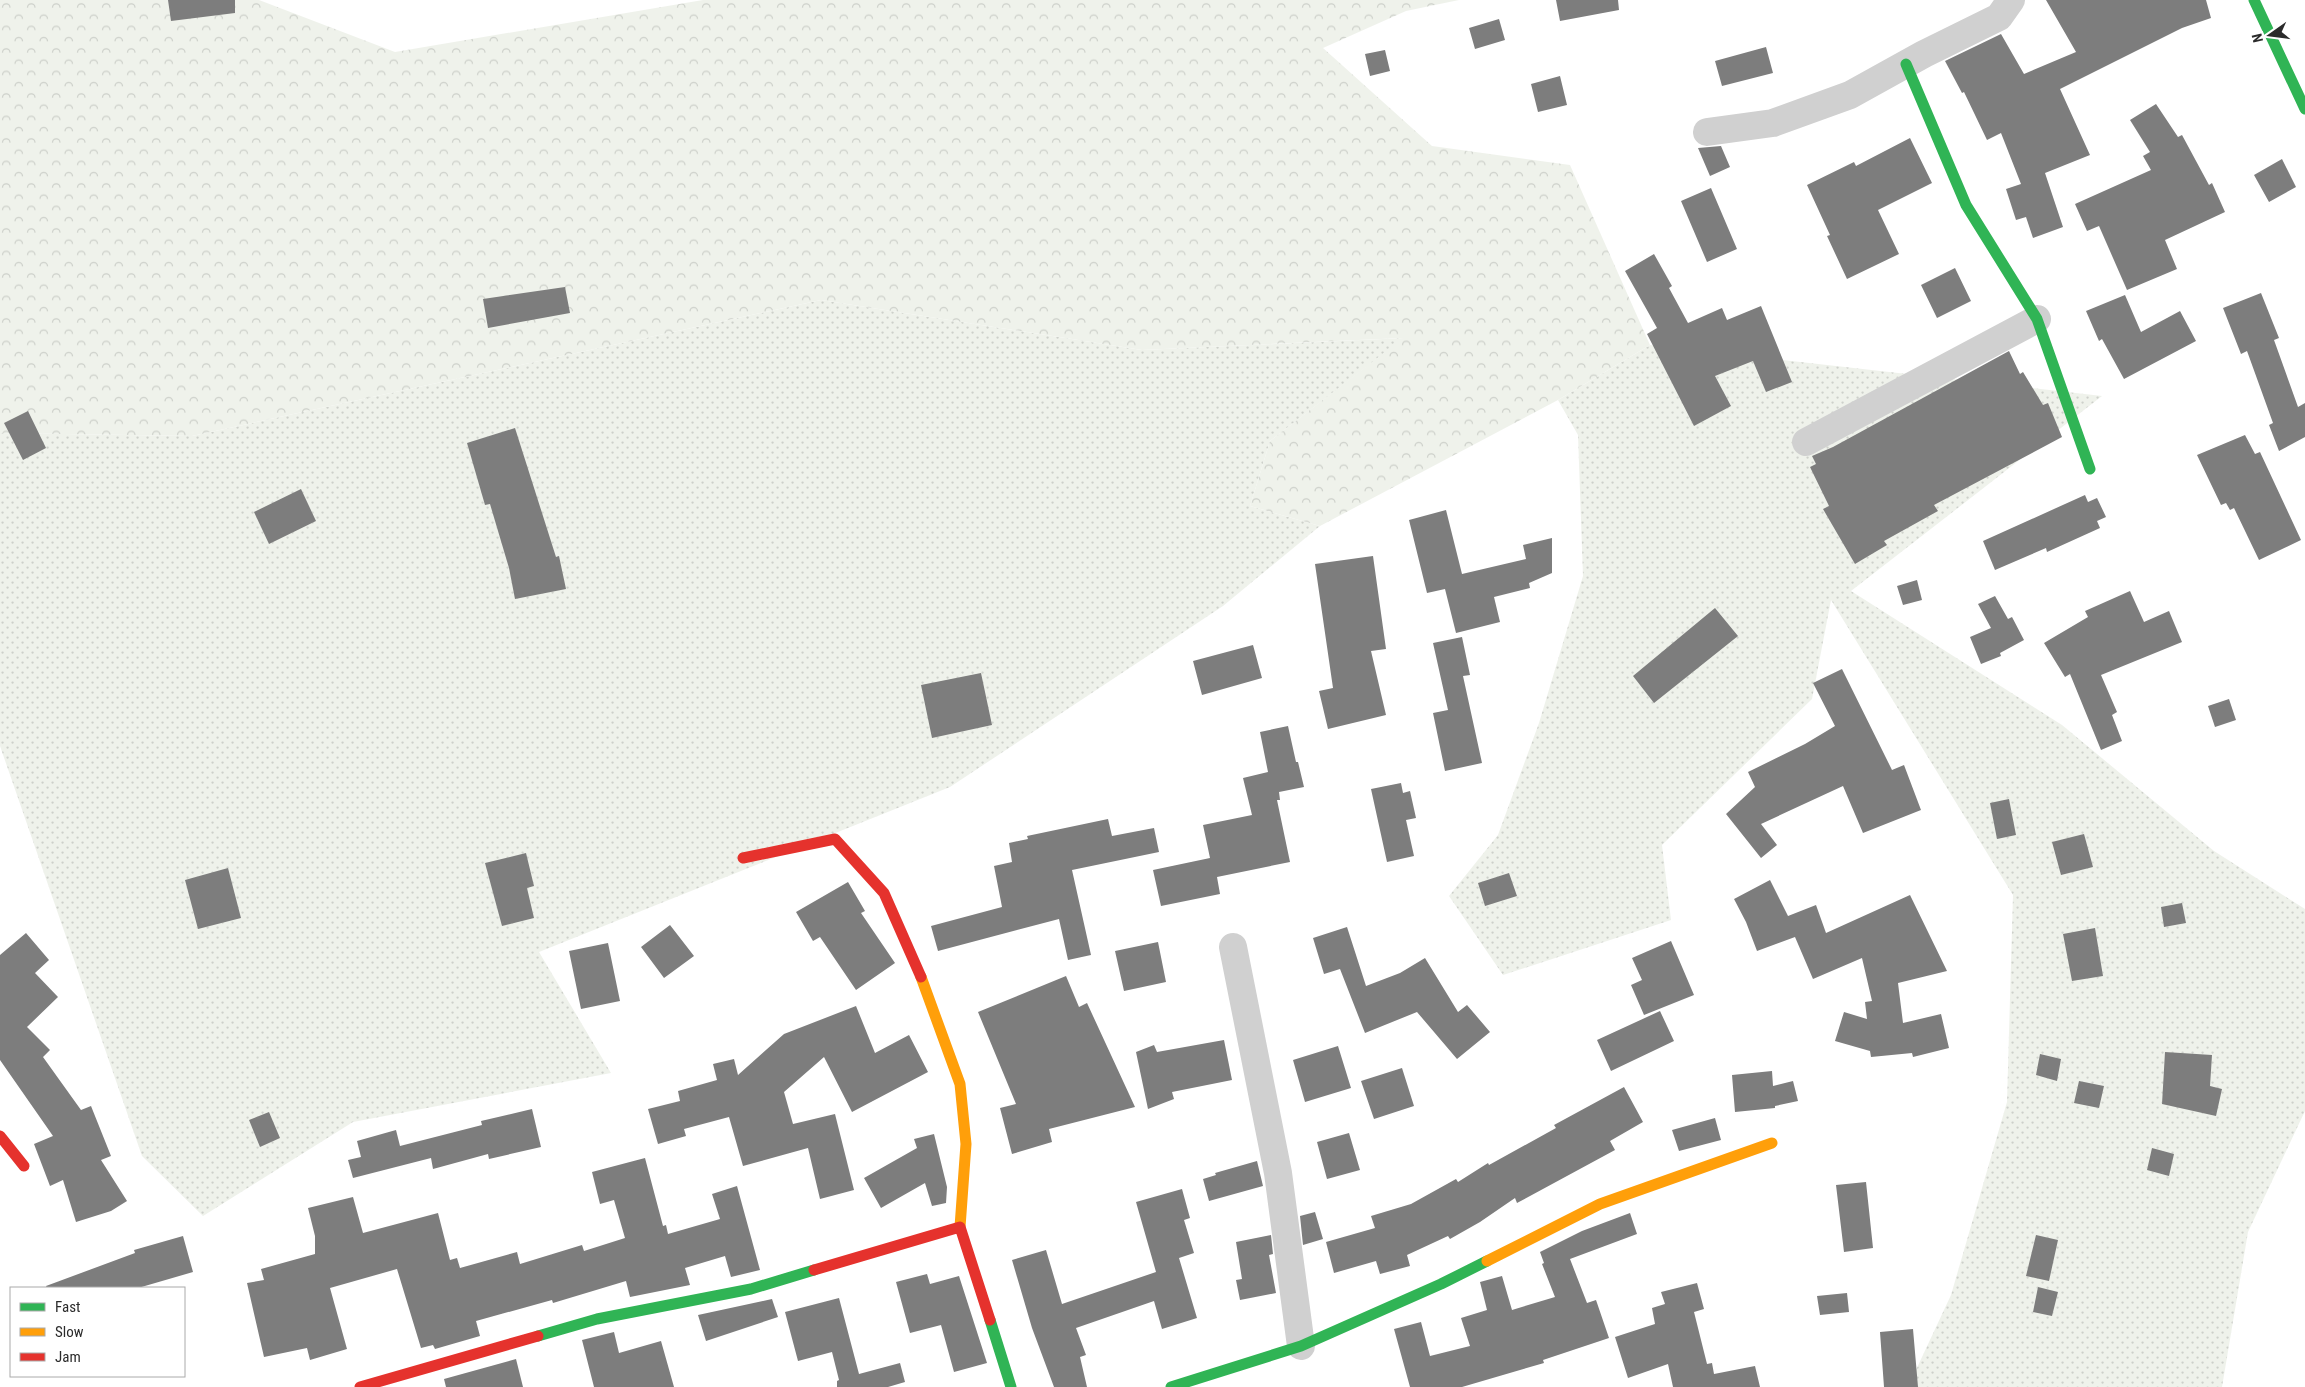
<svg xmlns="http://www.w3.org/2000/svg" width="2305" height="1387" viewBox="0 0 2305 1387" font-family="'Roboto Condensed',sans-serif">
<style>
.grass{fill:url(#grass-dots)}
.forest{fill:url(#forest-crowns)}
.building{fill:#7d7d7d}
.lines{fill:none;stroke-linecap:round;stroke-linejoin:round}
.street{stroke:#d0d0d0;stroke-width:28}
.fast{stroke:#30b455;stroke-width:11}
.slow{stroke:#ff9f0a;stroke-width:11}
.jam{stroke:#e5322d;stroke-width:11}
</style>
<defs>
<pattern id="grass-dots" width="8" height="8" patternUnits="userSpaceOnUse" patternTransform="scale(1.25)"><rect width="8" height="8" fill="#eff2eb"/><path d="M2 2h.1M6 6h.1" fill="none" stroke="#cdd0ca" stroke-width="1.8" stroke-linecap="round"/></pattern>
<pattern id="forest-crowns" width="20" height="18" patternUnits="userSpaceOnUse" patternTransform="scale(1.25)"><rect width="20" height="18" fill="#eff2eb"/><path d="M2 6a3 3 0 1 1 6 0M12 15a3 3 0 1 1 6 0" fill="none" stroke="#cdd0ca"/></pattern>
</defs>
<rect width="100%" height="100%" fill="#fff"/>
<!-- grass -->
<path class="grass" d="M 821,300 L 1142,350 L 1404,338 L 1270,441 L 1250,506 L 1320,526 L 1223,606 L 950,787 L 539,952 L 611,1073 L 353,1122 L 203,1216 L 142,1156 L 0,746 L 0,433 L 192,436 Z
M 1650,345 L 2102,396 L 1851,591 L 2062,725 L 2214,851 L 2305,909 L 2305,1111 L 2248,1232 L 2222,1387 L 1908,1387 L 1951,1295 L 2007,1102 L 2013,895 L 1831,600 L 1812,699 L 1662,845 L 1671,920 L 1503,975 L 1449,896 L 1498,835 L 1539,723 L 1583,576 L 1578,435 L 1558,400 Z"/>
<!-- forest -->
<path class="forest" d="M 0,0 L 259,0 L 395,52 L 703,0 L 1459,0 L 1406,11 L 1323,48 L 1432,146 L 1570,165 L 1650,345 L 1558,400 L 1320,526 L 1250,506 L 1270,441 L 1403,338 L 1142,350 L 821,300 L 192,436 L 0,433 Z"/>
<!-- building -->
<path class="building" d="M 168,0 L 235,0 L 235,13 L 171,21 Z
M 1556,0 L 1618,0 L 1619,10 L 1560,21 Z
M 2046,0 L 2206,0 L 2211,18 L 2182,28 L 2060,89 L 2090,155 L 2045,173 L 2063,227 L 2033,238 L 2026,217 L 2016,220 L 2006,189 L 2021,184 L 2001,133 L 1987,140 L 1964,92 L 1962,93 L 1945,61 L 2001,34 L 2024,74 L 2076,52 Z
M 1499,19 L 1505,40 L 1475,49 L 1469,28 Z
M 1766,47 L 1773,73 L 1722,86 L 1715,61 Z
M 1385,50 L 1390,71 L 1370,76 L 1365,54 Z
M 1560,76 L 1567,105 L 1538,112 L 1531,84 Z
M 2156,104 L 2178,137 L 2182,135 L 2209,185 L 2212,183 L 2225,212 L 2165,240 L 2177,269 L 2127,290 L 2099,226 L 2087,231 L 2075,204 L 2151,170 L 2143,156 L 2150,152 L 2130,120 Z
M 1910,138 L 1932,183 L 1878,210 L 1899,254 L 1847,279 L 1827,236 L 1830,235 L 1807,185 L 1854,162 L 1856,166 Z
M 1721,146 L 1730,167 L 1710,176 L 1698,148 Z
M 2282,159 L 2296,187 L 2269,202 L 2254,175 Z
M 1711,188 L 1737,249 L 1707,262 L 1681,201 Z
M 1654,254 L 1672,286 L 1669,288 L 1688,323 L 1722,308 L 1727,320 L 1761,306 L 1792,382 L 1766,392 L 1753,361 L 1715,376 L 1731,406 L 1694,426 L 1647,334 L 1657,328 L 1625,271 Z
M 1955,268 L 1971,301 L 1937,318 L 1921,285 Z
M 565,287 L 570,313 L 488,328 L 483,299 Z
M 2261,293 L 2279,338 L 2274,340 L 2298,407 L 2305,403 L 2305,437 L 2279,451 L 2269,425 L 2273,423 L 2247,351 L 2241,354 L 2223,308 Z
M 2125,295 L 2141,332 L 2180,311 L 2196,341 L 2124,379 L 2102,339 L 2099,341 L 2086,311 Z
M 2009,351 L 2020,374 L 2023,372 L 2043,405 L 2048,403 L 2062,437 L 1934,505 L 1938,511 L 1884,541 L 1887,545 L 1855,564 L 1823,509 L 1829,506 L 1810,467 L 1816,464 L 1812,456 L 1833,447 Z
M 28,411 L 46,448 L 23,460 L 4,423 Z
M 515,428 L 556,557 L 559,556 L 566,589 L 515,599 L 509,568 L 490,504 L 485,505 L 467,443 Z
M 2245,435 L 2255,454 L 2260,452 L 2301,540 L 2259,560 L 2234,508 L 2230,510 L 2226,503 L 2221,505 L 2197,455 Z
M 301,489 L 316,521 L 269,544 L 254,512 Z
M 2085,495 L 2088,502 L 2097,498 L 2106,517 L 2097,521 L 2100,528 L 2047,552 L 2046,548 L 1995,570 L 1983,541 Z
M 1446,510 L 1462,574 L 1526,559 L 1523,545 L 1552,538 L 1552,573 L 1529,583 L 1530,588 L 1494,597 L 1500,622 L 1456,633 L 1445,589 L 1427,593 L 1409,520 Z
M 1373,556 L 1386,649 L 1371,651 L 1386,715 L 1328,729 L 1319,691 L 1333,688 L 1315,564 Z
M 1917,580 L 1922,600 L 1903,605 L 1897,586 Z
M 2130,591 L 2144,622 L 2169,611 L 2182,642 L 2101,675 L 2117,712 L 2112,715 L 2122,741 L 2101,750 L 2070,674 L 2065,677 L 2044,643 L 2088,617 L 2085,611 Z
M 1995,596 L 2008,619 L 2012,617 L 2024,640 L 2000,653 L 2001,656 L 1981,664 L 1970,637 L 1991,628 L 1978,604 Z
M 1715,608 L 1738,636 L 1654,703 L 1633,676 Z
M 1462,637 L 1470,675 L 1463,676 L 1482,763 L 1445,771 L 1433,713 L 1448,710 L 1433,643 Z
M 1253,645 L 1262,678 L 1202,695 L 1193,661 Z
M 1842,669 L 1892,770 L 1904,765 L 1921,810 L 1863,833 L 1843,786 L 1761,824 L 1777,845 L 1761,858 L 1726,814 L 1755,787 L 1748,772 L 1805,744 L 1835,726 L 1813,683 Z
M 981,673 L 992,725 L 932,738 L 921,685 Z
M 2229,699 L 2236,720 L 2215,727 L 2208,706 Z
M 1288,726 L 1296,762 L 1298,762 L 1304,787 L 1279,792 L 1280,800 L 1277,800 L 1290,862 L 1217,877 L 1220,894 L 1161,906 L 1153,870 L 1210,858 L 1203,825 L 1252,815 L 1243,778 L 1268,772 L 1260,732 Z
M 1401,783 L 1403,793 L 1410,791 L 1416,818 L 1406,820 L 1414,856 L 1387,862 L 1371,789 Z
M 2009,799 L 2016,835 L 1997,839 L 1990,803 Z
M 1108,819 L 1112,836 L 1154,828 L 1159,852 L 1072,870 L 1091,955 L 1068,960 L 1059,919 L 938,951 L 931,926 L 1002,907 L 994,866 L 1012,862 L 1009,843 L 1028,839 L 1027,836 Z
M 2084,834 L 2093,867 L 2061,875 L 2052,842 Z
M 526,853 L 534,886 L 527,888 L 534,918 L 502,926 L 485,863 Z
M 228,868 L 241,918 L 198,929 L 185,880 Z
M 1509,873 L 1517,896 L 1485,906 L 1478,883 Z
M 1770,880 L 1788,916 L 1816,905 L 1826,933 L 1910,895 L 1947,971 L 1898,983 L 1903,1023 L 1941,1014 L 1949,1048 L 1913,1057 L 1912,1053 L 1871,1057 L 1870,1051 L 1835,1041 L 1844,1012 L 1867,1019 L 1865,1002 L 1872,1001 L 1862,958 L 1813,979 L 1795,937 L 1757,951 L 1746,922 L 1734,899 Z
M 848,882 L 865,911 L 861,913 L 895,963 L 856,990 L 820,937 L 813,941 L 796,912 Z
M 2182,903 L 2186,923 L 2164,927 L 2161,907 Z
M 670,925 L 694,956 L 664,978 L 641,947 Z
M 1347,927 L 1366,986 L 1400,973 L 1425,958 L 1458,1012 L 1467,1005 L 1490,1032 L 1457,1059 L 1417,1012 L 1365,1033 L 1340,969 L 1324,974 L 1313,938 Z
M 2095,928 L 2103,976 L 2072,981 L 2063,934 Z
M 26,933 L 49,960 L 35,973 L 58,997 L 27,1027 L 50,1050 L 43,1057 L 81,1110 L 91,1106 L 111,1156 L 101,1160 L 127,1201 L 111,1211 L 76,1222 L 63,1180 L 50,1186 L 34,1144 L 53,1136 L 0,1060 L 0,955 Z
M 1671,941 L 1694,995 L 1644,1015 L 1631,985 L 1642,980 L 1632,958 Z
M 1158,942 L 1166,982 L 1124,991 L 1115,951 Z
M 608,943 L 620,1001 L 581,1009 L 569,951 Z
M 1066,976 L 1079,1007 L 1087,1003 L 1135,1107 L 1049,1129 L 1052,1142 L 1012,1154 L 1000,1108 L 1016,1104 L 978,1012 Z
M 856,1006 L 875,1053 L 909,1035 L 928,1072 L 852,1112 L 824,1057 L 784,1092 L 793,1124 L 835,1114 L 854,1190 L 820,1199 L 808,1148 L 743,1166 L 729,1117 L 684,1129 L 686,1136 L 658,1144 L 648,1109 L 680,1101 L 678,1091 L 717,1080 L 713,1064 L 734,1059 L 738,1075 L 784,1034 Z
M 1660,1011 L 1674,1041 L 1611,1071 L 1597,1040 Z
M 1224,1040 L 1232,1080 L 1172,1092 L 1174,1099 L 1148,1109 L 1136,1052 L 1154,1045 L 1157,1052 Z
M 1338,1046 L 1351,1088 L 1305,1102 L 1293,1060 Z
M 2165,1052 L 2212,1055 L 2210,1086 L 2222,1089 L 2216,1116 L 2162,1104 Z
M 2040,1054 L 2061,1059 L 2057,1081 L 2036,1075 Z
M 1402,1068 L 1414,1106 L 1374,1119 L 1361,1081 Z
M 1772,1071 L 1773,1086 L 1793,1081 L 1798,1101 L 1775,1106 L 1775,1108 L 1735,1112 L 1732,1075 Z
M 2079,1081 L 2104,1086 L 2099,1108 L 2074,1103 Z
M 1624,1087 L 1643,1122 L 1610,1141 L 1615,1150 L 1517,1203 L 1515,1198 L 1480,1222 L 1450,1239 L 1448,1236 L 1407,1255 L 1410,1266 L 1380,1274 L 1376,1261 L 1334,1273 L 1326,1242 L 1375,1228 L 1371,1216 L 1411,1204 L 1456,1179 L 1458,1182 L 1488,1163 L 1489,1165 L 1556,1128 L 1554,1125 Z
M 532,1109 L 541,1147 L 489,1159 L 488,1154 L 433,1169 L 431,1158 L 353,1178 L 348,1160 L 361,1157 L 357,1141 L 396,1130 L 400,1146 L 482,1125 L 481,1121 Z
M 269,1112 L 280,1138 L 260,1147 L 249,1120 Z
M 1715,1118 L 1721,1140 L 1679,1151 L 1672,1130 Z
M 1349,1133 L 1360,1170 L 1327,1179 L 1317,1142 Z
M 934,1134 L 947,1187 L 946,1203 L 932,1206 L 925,1183 L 881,1208 L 864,1178 L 917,1148 L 914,1139 Z
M 2152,1148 L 2174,1154 L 2169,1176 L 2147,1170 Z
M 645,1158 L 663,1226 L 666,1225 L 668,1234 L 720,1219 L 712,1194 L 737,1186 L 760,1270 L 731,1277 L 725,1256 L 685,1268 L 690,1285 L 630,1297 L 626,1281 L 553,1303 L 552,1300 L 476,1321 L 480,1336 L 435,1349 L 433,1345 L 421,1348 L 397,1269 L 330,1288 L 347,1349 L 310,1360 L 307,1348 L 264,1357 L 247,1283 L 264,1280 L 261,1269 L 315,1254 L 315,1236 L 308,1208 L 353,1197 L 363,1233 L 438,1213 L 450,1260 L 457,1258 L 460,1268 L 517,1252 L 520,1264 L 582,1245 L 584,1251 L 625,1238 L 614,1200 L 600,1204 L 592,1172 Z
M 1257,1161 L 1263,1186 L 1209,1201 L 1203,1179 L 1216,1175 L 1215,1173 Z
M 1866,1182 L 1873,1248 L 1844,1252 L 1836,1185 Z
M 1182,1189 L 1190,1218 L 1184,1220 L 1194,1253 L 1179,1258 L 1197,1318 L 1162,1329 L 1154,1301 L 1076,1328 L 1086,1355 L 1080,1357 L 1087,1387 L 1054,1387 L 1032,1328 L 1012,1260 L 1046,1250 L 1062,1304 L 1156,1272 L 1136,1202 Z
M 1315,1212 L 1323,1239 L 1303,1245 L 1300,1216 Z
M 1630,1213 L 1637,1234 L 1570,1259 L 1587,1303 L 1596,1300 L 1609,1338 L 1543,1360 L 1544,1363 L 1462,1387 L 1410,1387 L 1394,1329 L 1421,1322 L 1430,1356 L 1470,1346 L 1461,1318 L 1487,1310 L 1480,1282 L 1502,1276 L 1512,1310 L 1555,1297 L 1542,1264 L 1544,1263 L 1540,1252 L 1582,1231 Z
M 1271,1235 L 1273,1254 L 1269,1255 L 1276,1293 L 1240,1300 L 1236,1280 L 1242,1279 L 1236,1242 Z
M 2036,1235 L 2058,1240 L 2049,1281 L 2026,1276 Z
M 183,1236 L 193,1272 L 138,1288 L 47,1288 L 46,1286 L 135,1253 L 134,1250 Z
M 927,1274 L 930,1284 L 959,1276 L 987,1363 L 954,1372 L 941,1325 L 910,1333 L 896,1282 Z
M 1697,1283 L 1704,1309 L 1694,1312 L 1707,1364 L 1712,1363 L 1714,1374 L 1755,1366 L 1760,1387 L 1673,1387 L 1668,1364 L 1628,1378 L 1615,1337 L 1655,1324 L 1652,1308 L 1665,1304 L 1661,1292 Z
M 2038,1287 L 2058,1292 L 2052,1316 L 2033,1312 Z
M 1847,1293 L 1849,1312 L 1820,1315 L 1817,1296 Z
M 839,1298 L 859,1374 L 900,1363 L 905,1382 L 888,1387 L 837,1387 L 837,1381 L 839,1380 L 832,1352 L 798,1361 L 785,1312 Z
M 772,1299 L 778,1317 L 706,1341 L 698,1315 Z
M 1913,1329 L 1918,1387 L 1884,1387 L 1880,1332 Z
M 614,1332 L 619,1353 L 661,1341 L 674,1387 L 594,1387 L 582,1340 Z
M 516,1359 L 523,1387 L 446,1387 L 444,1379 Z"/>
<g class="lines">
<!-- street -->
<path class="street" d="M 1707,132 L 1773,123 L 1850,95 L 1924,54 L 1999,17 L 2011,0
M 1806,442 L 2037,319
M 1233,947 L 1278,1173 L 1301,1346"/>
<!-- fast -->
<path class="fast" d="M 2254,0 L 2305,109
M 1906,64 L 1966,205 L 2037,319 L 2090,469
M 990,1320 L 1011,1387
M 538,1336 L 597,1319 L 751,1289 L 814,1270
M 1171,1387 L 1301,1346 L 1441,1284 L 1487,1261"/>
<!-- slow -->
<path class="slow" d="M 921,977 L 960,1084 L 966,1144 L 960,1227
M 1487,1261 L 1600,1204 L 1772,1143"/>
<!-- jam -->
<path class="jam" d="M 743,858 L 835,839 L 884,893 L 921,977
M 0,1136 L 24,1166
M 814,1270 L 960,1227 L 990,1320
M 360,1387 L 538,1336"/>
</g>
<!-- legend -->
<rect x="10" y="1287" width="175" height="90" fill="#ffffff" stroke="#aaaaaa"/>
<rect x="20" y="1303" width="25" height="8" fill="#30b455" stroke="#aaaaaa"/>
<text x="55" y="1312" font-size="15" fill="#2b2b2b">Fast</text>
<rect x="20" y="1328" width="25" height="8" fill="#ff9f0a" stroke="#aaaaaa"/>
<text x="55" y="1337" font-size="15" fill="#2b2b2b">Slow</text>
<rect x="20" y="1353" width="25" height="8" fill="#e5322d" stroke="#aaaaaa"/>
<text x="55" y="1362" font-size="15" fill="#2b2b2b">Jam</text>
<!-- north arrow -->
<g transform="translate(2270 35) rotate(256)" stroke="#ffffff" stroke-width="4" paint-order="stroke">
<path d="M0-4L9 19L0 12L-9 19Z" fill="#2b2b2b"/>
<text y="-8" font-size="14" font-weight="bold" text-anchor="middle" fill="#2b2b2b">N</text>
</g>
</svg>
